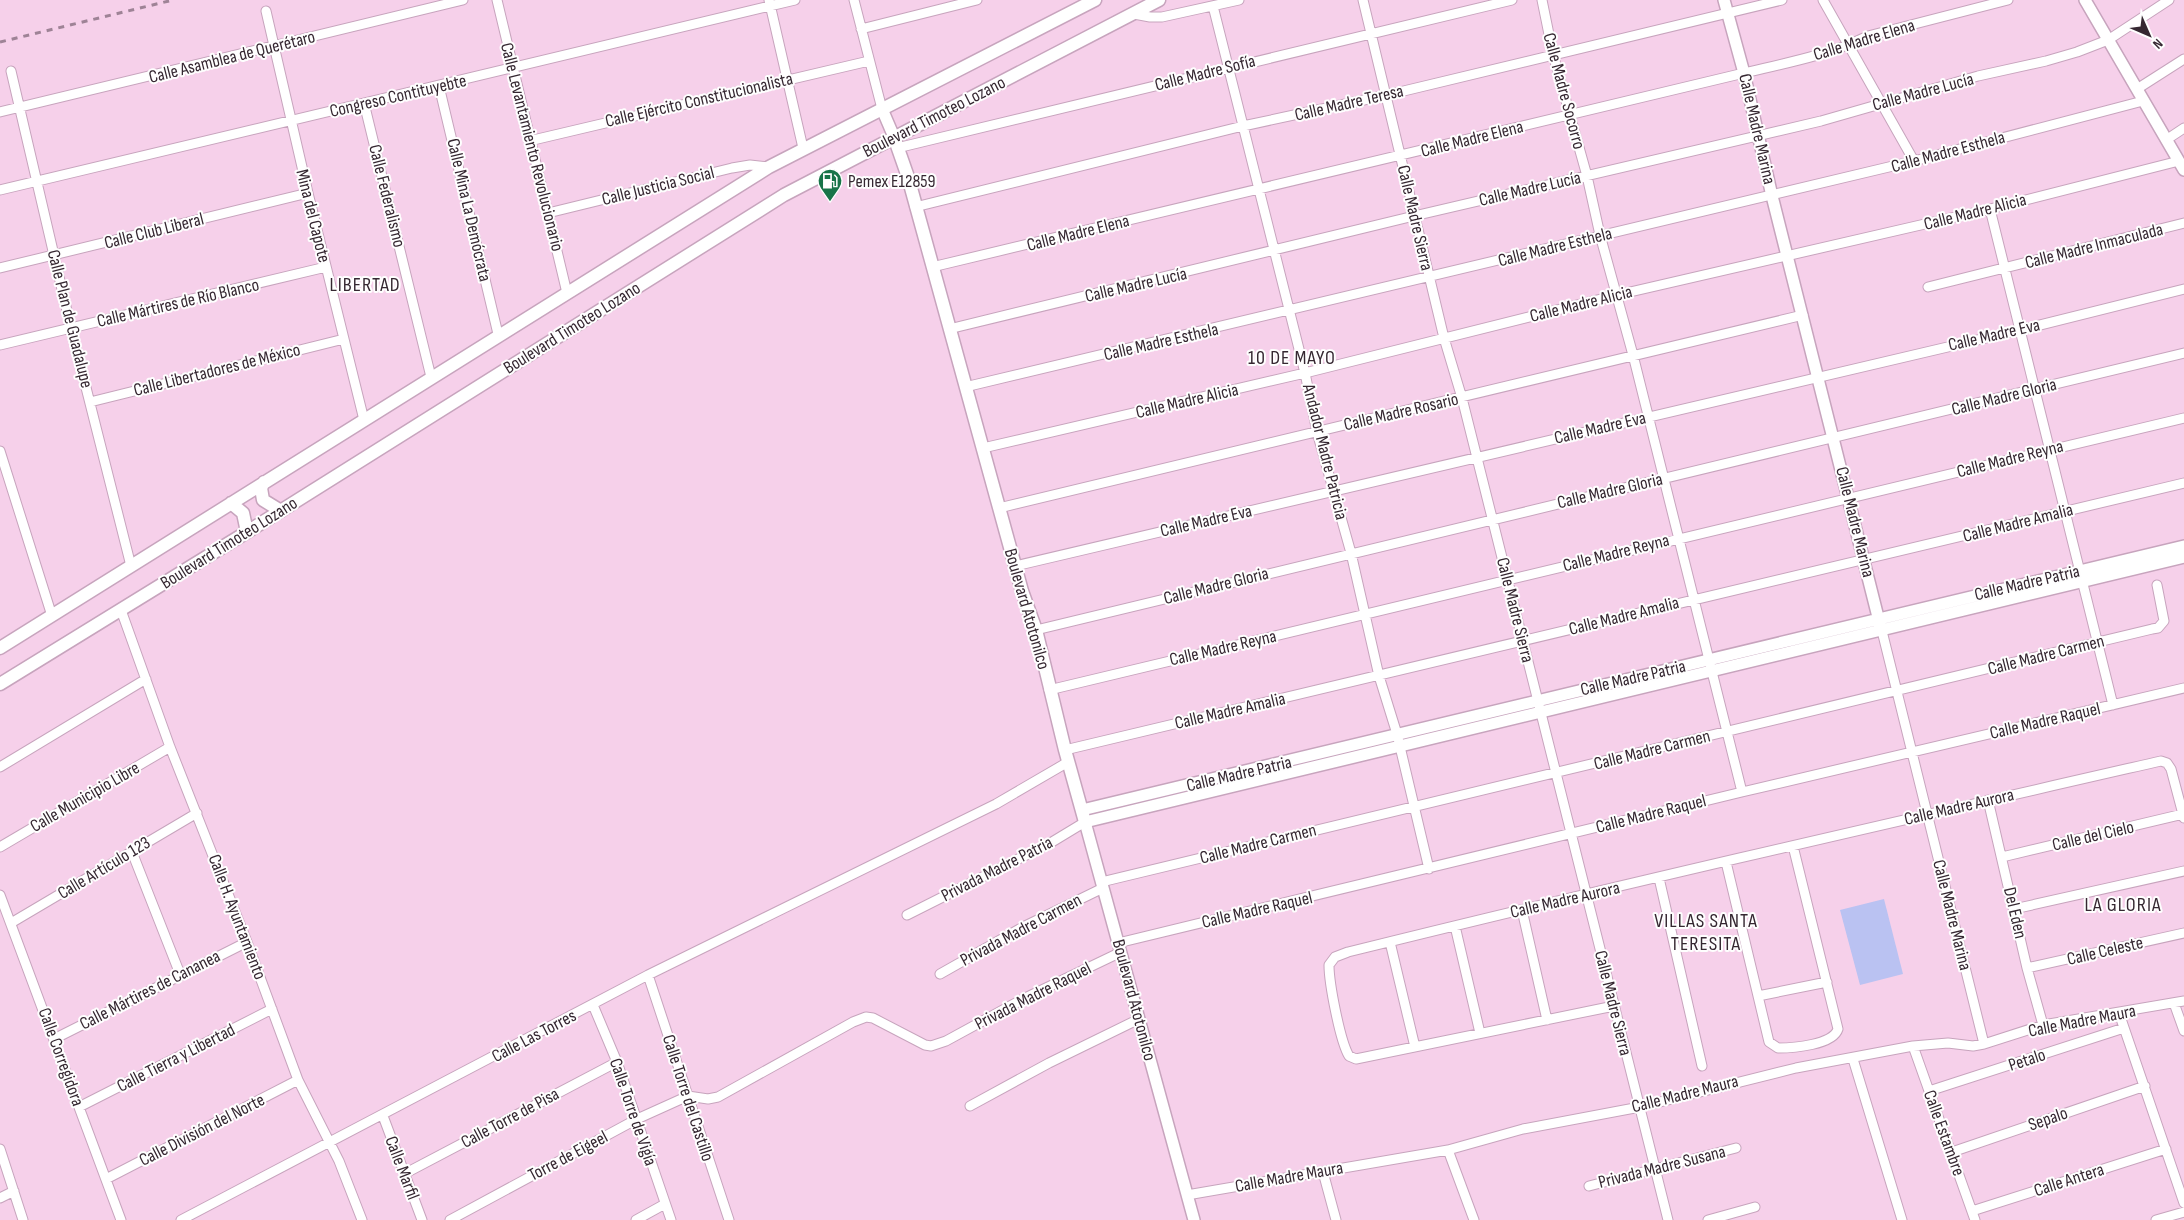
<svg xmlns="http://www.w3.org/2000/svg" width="2184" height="1220" viewBox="0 0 2184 1220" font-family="'Sofia Sans Condensed',sans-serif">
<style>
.green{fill:#bac2f2}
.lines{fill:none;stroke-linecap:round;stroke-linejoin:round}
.minor-casing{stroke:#c7a4bd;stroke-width:11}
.tertiary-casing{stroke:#c7a4bd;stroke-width:14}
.secondary-casing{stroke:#c7a4bd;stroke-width:15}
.minor{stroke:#fff;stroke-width:9}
.tertiary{stroke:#fff;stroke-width:11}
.secondary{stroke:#fff;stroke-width:12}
.rail{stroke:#9e8396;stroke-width:3;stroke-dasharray:6 6;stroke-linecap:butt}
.labels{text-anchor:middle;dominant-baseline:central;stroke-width:4;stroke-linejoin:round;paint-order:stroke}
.street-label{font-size:18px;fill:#352731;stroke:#fefefe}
.poi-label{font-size:18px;fill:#352731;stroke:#fefefe;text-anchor:start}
.quarter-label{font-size:20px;letter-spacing:1px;fill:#352731;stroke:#fefefe}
</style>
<rect width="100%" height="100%" fill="#f6d0ea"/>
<!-- green -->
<path class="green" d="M 1884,899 L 1903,974 L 1860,985 L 1840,910 Z"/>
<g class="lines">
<defs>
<path id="minor" d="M 497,0 L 567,293
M 769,0 L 803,148
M 854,0 L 882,109
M 1363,0 L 1444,338 L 1462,398 L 1668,1220
M 1542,0 L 1553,54 L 1587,176 L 1600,235 L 1633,355 L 1742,792
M 1823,0 L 1914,161
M 1213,6 L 1305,373 L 1317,432 L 1351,553 L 1379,676 L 1397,734 L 1429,869
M 266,11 L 308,193 L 364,420
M 1134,14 L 1150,17 L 1162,17 L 1239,0
M 861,29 L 977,0
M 11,71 L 71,328 L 131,566
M 439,86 L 498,334
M 2137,89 L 2184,59
M 364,103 L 431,377
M 0,112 L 463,0
M 2166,140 L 2184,128
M 529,141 L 869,61
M 897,148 L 1512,0
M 0,190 L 795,0
M 915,207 L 1243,126 L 1387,95 L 1782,0
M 1990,209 L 2113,705
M 548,213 L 732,168 L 750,165 L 769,167
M 932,267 L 1744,73 C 1786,63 1829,55 1868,36 L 2008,0
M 0,268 L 308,193
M 1928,287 L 2184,223
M 949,329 L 1414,216 L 1821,121 L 1978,76 L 2046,61 L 2077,52 L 2108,40 L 2169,0
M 0,345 L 326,267
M 965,387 L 1914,161 L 2143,101
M 90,402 L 344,339
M 983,448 L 1305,373 L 1617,295 L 1990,209 L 2179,161
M 0,451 L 52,616
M 999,508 L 1803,315
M 1015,566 L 2020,330 L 2184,289
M 121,610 L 170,747 L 247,942 L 298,1080 L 339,1161 L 362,1220
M 1036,630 L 2184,353
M 1882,631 L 1984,1044
M 1049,690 L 2184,418
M 1065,750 L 2184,483
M 0,767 L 146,679
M 1988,800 L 2027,968 L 2043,1025
M 0,847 L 170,747
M 132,852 L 180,974
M 2002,857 L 2183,814
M 1726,862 L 1769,1042 L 1778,1048 C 1793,1048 1833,1045 1838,1029 L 1793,846
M 1659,878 L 1702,1066
M 1101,882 L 2152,629 L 2158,628 L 2164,621 L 2157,585
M 0,895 L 121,1220
M 2014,909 L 2184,871
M 1522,910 L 1547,1020
M 907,915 L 1052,842 L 1085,822
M 11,923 L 197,813
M 1455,926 L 1480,1033
M 1390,942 L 1415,1047
M 1118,943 L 1742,792 L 2184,688
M 2027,968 L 2184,933
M 940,974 L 1023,927 L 1103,888
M 648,975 L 729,1220
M 1758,996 L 1827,982
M 2174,1003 L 2184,1031
M 593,1005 L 617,1062 L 671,1220
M 1614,1006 L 1356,1059 L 1349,1056 C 1340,1041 1329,983 1329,965 L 1335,957 L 1348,952 C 1618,885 1890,823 2161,761 L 2167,763 L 2171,769 L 2184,818
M 2119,1013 L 2184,1203
M 54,1039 L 247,942
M 1913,1046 L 1975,1220
M 1853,1059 L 1902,1220
M 1929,1091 L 2124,1028
M 970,1106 L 1049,1063 L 1139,1019
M 79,1107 L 272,1009
M 383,1116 L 422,1220
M 0,1149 L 23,1220
M 1448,1150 L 1474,1220
M 1952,1152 L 2145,1086
M 1323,1172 L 1336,1220
M 404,1174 L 617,1062
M 106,1179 L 298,1080
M 1589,1186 L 1736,1148
M 1187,1195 L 1448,1150 L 1523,1129 L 1640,1107 L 1796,1068 L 1913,1046 L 1948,1043 L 1973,1046 L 1984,1044 L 2043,1025 L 2184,1001
M 0,1198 L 14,1191
M 1972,1211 L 2166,1149
M 181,1220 L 648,975 L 996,804 L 1068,762
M 450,1220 L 637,1119 L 688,1096 L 708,1099 L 718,1097 L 853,1022 L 866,1017 L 873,1018 L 925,1045 L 931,1046 L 946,1041 L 1023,999 L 1121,952
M 636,1220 L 665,1204
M 1708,1220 L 1755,1207
M 2156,1220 L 2184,1212"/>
<path id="tertiary" d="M 1724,0 L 1744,73 L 1772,196 L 1880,625
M 2085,0 L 2184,170
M 882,109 L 894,137
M 1082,810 L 2184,546
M 1194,1220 L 1085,822 L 2184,557"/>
<path id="secondary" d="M 894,137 L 908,177 L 1022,591 L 1036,630 L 1065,750 L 1085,822
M 264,482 L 261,488 L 263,500 L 281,511
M 231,503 L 243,513 L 247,532
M 0,648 L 769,167 L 1095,0
M 0,684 L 247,532 L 784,195 L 1159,0"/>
</defs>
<!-- minor casing -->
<use href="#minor" class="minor-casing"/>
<!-- tertiary casing -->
<use href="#tertiary" class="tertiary-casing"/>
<!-- secondary casing -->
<use href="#secondary" class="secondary-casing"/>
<!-- minor -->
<use href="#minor" class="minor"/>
<!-- tertiary -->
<use href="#tertiary" class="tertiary"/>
<!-- secondary -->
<use href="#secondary" class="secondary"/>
<!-- rail -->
<path class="rail" d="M 0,42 L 173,0"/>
</g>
<!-- icons -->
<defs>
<symbol id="fuel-pin" viewBox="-11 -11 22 30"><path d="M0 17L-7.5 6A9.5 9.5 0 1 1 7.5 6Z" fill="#187449" stroke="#fefefe"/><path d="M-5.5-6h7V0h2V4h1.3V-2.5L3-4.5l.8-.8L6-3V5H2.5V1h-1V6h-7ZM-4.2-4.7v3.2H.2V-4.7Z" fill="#fff"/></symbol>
</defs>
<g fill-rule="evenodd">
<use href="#fuel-pin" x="816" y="167" width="28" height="38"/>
</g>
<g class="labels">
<!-- street labels -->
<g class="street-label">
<text transform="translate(1864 40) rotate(-17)">Calle Madre Elena</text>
<text transform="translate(232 57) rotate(-14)">Calle Asamblea de Querétaro</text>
<text transform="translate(1205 73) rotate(-14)">Calle Madre Sofía</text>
<text transform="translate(1564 91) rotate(75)">Calle Madre Socorro</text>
<text transform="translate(1923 92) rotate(-15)">Calle Madre Lucía</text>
<text transform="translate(398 96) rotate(-13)">Congreso Contituyebte</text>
<text transform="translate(699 100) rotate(-13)">Calle Ejército Constitucionalista</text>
<text transform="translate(1349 103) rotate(-13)">Calle Madre Teresa</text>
<text transform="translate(934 117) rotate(-27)">Boulevard Timoteo Lozano</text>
<text transform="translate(1757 129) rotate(77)">Calle Madre Marina</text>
<text transform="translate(1472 139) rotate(-14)">Calle Madre Elena</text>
<text transform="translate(532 147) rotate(76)">Calle Levantamiento Revolucionario</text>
<text transform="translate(1948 152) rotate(-15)">Calle Madre Esthela</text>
<text transform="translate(658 186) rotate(-14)">Calle Justicia Social</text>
<text transform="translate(1530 189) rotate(-13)">Calle Madre Lucía</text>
<text transform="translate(387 196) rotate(76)">Calle Federalismo</text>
<text transform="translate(469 210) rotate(77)">Calle Mina La Demócrata</text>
<text transform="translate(1975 212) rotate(-14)">Calle Madre Alicia</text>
<text transform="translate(313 216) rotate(76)">Mina del Capote</text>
<text transform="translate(1415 218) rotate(77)">Calle Madre Sierra</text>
<text transform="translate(154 231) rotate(-14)">Calle Club Liberal</text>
<text transform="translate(1078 233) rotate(-14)">Calle Madre Elena</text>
<text transform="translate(2094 246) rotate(-14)">Calle Madre Inmaculada</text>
<text transform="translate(1555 247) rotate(-14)">Calle Madre Esthela</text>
<text transform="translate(1136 285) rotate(-13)">Calle Madre Lucía</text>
<text transform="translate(178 303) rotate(-13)">Calle Mártires de Río Blanco</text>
<text transform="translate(1581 304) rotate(-14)">Calle Madre Alicia</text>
<text transform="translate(70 319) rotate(76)">Calle Plan de Guadalupe</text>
<text transform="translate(572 328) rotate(-32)">Boulevard Timoteo Lozano</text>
<text transform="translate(1994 335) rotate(-13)">Calle Madre Eva</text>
<text transform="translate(1161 342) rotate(-13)">Calle Madre Esthela</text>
<text transform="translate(217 370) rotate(-14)">Calle Libertadores de México</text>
<text transform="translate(2004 397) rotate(-14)">Calle Madre Gloria</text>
<text transform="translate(1187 401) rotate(-13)">Calle Madre Alicia</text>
<text transform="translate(1401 412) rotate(-13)">Calle Madre Rosario</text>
<text transform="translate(1600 428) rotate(-13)">Calle Madre Eva</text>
<text transform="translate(1325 452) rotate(76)">Andador Madre Patricia</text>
<text transform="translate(2010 459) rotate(-14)">Calle Madre Reyna</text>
<text transform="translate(1610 491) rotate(-13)">Calle Madre Gloria</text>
<text transform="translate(1206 521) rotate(-13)">Calle Madre Eva</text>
<text transform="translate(1855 522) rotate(76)">Calle Madre Marina</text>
<text transform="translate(2018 523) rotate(-14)">Calle Madre Amalia</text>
<text transform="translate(229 543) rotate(-32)">Boulevard Timoteo Lozano</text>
<text transform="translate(1616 553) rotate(-14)">Calle Madre Reyna</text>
<text transform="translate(2027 583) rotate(-13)">Calle Madre Patria</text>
<text transform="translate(1216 586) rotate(-14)">Calle Madre Gloria</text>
<text transform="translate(1027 609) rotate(74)">Boulevard Atotonilco</text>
<text transform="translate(1515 610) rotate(76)">Calle Madre Sierra</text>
<text transform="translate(1624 616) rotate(-14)">Calle Madre Amalia</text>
<text transform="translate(1223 648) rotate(-13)">Calle Madre Reyna</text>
<text transform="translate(2046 655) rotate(-14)">Calle Madre Carmen</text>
<text transform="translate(1633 678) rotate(-13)">Calle Madre Patria</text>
<text transform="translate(1230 711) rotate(-13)">Calle Madre Amalia</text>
<text transform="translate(2045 721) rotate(-13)">Calle Madre Raquel</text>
<text transform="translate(1652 750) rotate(-14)">Calle Madre Carmen</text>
<text transform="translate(1239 774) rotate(-13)">Calle Madre Patria</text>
<text transform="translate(85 797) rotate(-30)">Calle Municipio Libre</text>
<text transform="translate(1959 807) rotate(-13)">Calle Madre Aurora</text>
<text transform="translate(1651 814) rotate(-14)">Calle Madre Raquel</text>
<text transform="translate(2093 836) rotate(-13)">Calle del Cielo</text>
<text transform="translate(1258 844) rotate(-14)">Calle Madre Carmen</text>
<text transform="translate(104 868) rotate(-31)">Calle Artículo 123</text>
<text transform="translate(997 869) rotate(-27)">Privada Madre Patria</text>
<text transform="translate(1565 900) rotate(-13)">Calle Madre Aurora</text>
<text transform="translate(1257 910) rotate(-13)">Calle Madre Raquel</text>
<text transform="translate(2015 913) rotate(77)">Del Eden</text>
<text transform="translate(1952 915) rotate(76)">Calle Madre Marina</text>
<text transform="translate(237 917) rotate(69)">Calle H. Ayuntamiento</text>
<text transform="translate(1021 930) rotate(-28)">Privada Madre Carmen</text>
<text transform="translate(2105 951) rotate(-13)">Calle Celeste</text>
<text transform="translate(150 990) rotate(-27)">Calle Mártires de Cananea</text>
<text transform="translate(1033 996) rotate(-27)">Privada Madre Raquel</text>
<text transform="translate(1134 1000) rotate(75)">Boulevard Atotonilco</text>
<text transform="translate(1613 1003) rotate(76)">Calle Madre Sierra</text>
<text transform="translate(2082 1021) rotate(-11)">Calle Madre Maura</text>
<text transform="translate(534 1036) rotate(-28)">Calle Las Torres</text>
<text transform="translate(61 1057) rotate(70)">Calle Corregidora</text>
<text transform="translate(176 1058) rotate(-27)">Calle Tierra y Libertad</text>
<text transform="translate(2027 1060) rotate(-18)">Petalo</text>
<text transform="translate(1685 1094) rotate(-14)">Calle Madre Maura</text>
<text transform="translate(688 1098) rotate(72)">Calle Torre del Castillo</text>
<text transform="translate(633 1112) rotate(71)">Calle Torre de Vigía</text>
<text transform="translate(510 1118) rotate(-28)">Calle Torre de Pisa</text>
<text transform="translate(2048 1119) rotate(-19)">Sepalo</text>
<text transform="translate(202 1130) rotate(-27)">Calle División del Norte</text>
<text transform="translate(1944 1133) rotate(70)">Calle Estambre</text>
<text transform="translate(568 1156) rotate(-28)">Torre de Eigeel</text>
<text transform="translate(1662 1167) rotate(-14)">Privada Madre Susana</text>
<text transform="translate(402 1168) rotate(69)">Calle Marfil</text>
<text transform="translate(1289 1177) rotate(-10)">Calle Madre Maura</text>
<text transform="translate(2069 1180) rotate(-18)">Calle Antera</text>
</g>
<!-- poi labels -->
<g class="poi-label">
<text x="848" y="181">Pemex E12859</text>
</g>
<!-- quarter labels -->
<g class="quarter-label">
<text x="365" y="285">LIBERTAD</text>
<text x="1292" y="358">10 DE MAYO</text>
<text x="2123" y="905">LA GLORIA</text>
<text x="1706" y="921">VILLAS SANTA<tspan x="1706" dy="23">TERESITA</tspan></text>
</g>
</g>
<!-- north arrow -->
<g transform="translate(2149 35) rotate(135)" stroke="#fefefe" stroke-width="4" paint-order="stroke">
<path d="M0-4L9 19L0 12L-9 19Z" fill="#352731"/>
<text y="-8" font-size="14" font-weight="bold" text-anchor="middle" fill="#352731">N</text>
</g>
</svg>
